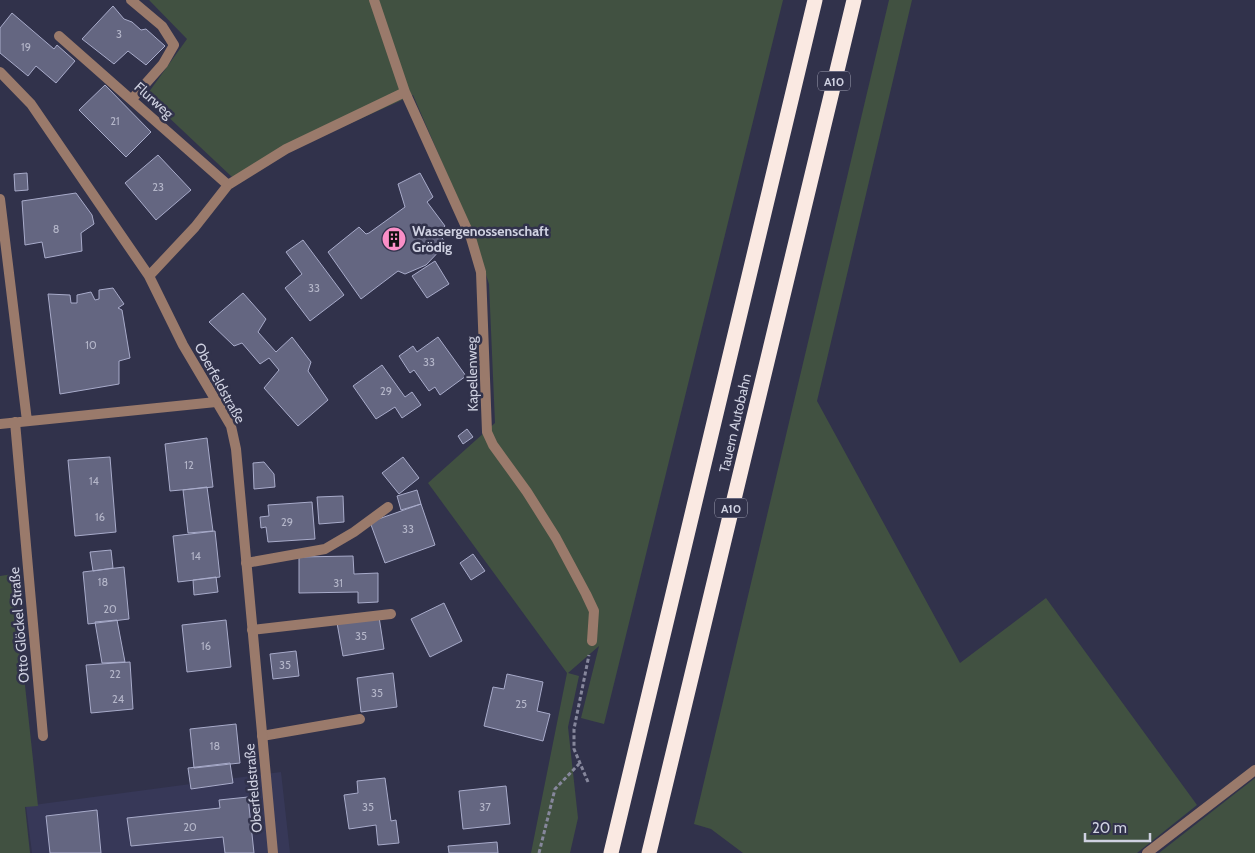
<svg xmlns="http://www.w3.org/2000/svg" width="1255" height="853" viewBox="0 0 1255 853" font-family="Cabin,sans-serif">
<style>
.built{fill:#373858}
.green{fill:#415141}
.building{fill:#646681;stroke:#a8abca}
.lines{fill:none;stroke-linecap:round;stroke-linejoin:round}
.path{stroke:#86879c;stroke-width:3;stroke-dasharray:4 2.5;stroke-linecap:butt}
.lane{stroke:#9a7a6b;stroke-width:10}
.street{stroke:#9a7a6b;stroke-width:10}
.highway{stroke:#fae9e2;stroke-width:15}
.labels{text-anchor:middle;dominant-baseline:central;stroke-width:5;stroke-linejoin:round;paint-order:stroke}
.number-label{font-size:11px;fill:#b4b6c9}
.shield{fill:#31324b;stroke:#a0a1b4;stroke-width:1}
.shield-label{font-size:12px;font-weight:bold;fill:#cfd1e1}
.street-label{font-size:14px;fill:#cfd1e1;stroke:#31324b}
.poi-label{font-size:14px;font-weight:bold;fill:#cfd1e1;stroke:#31324b;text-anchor:start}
</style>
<rect width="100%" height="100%" fill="#31324b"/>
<!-- built -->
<path class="built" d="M 281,772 L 290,853 L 32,853 L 26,806 Z"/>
<!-- green -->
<path class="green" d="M 149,0 L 783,0 L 604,724 L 581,718 L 599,646 L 568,673 L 579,676 L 568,727 L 578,818 L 570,853 L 531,853 L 567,673 L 428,483 L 495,423 L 489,284 L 472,232 L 413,95 L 232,177 L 146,96 L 187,39 Z
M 889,0 L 912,0 L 817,401 L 960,663 L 1046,598 L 1197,805 L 1137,853 L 743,853 L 711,829 L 694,824 Z
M 13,574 L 38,806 L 25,807 L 30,853 L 0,853 L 0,576 Z
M 1255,778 L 1255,853 L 1159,853 Z"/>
<!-- building -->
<path class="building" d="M 113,6 L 124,19 L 132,22 L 141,30 L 146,29 L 165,46 L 146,65 L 128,51 L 114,64 L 82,39 Z
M 12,13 L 54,49 L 57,45 L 75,61 L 56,83 L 36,66 L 28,76 L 0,53 L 0,28 Z
M 105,85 L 151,132 L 126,157 L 79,110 Z
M 158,155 L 191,190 L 156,220 L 125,183 Z
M 27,173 L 28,190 L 15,191 L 14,174 Z
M 420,173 L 433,197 L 427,202 L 445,226 L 439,233 L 446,244 L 426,265 L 405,274 L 398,271 L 361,299 L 328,252 L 359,227 L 366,234 L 369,233 L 405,207 L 398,184 Z
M 76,193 L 92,215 L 94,224 L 81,233 L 82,251 L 45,258 L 42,242 L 25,245 L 22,201 Z
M 303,240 L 344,295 L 310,321 L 285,288 L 302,274 L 286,252 Z
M 435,261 L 449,284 L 427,298 L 412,276 Z
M 113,288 L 124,304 L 118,308 L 122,310 L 130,358 L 119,361 L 119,384 L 60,394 L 48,294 L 70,295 L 71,303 L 77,303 L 77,295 L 91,292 L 95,300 L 99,299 L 99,290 Z
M 243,293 L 266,319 L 258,332 L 276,352 L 292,337 L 311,362 L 308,371 L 328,400 L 298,426 L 264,388 L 279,370 L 269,358 L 260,364 L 242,343 L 234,346 L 209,322 Z
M 438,337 L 466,376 L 440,395 L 435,387 L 429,391 L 414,370 L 410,373 L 399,356 L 413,346 L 417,352 Z
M 382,365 L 405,397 L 412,392 L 421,405 L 402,418 L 395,407 L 376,419 L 353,386 Z
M 467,429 L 473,437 L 463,444 L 458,436 Z
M 207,438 L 213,487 L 170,491 L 165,444 Z
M 110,457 L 116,532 L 75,536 L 68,460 Z
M 403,457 L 419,478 L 399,494 L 382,473 Z
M 264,462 L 274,474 L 275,487 L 254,489 L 253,463 Z
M 207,487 L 213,531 L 188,533 L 183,490 Z
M 417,490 L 421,504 L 401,510 L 397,496 Z
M 343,496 L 344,522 L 319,524 L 317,497 Z
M 312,502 L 315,539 L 268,542 L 266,527 L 261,528 L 260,517 L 269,516 L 268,505 Z
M 421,504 L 435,545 L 385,563 L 370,522 Z
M 215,531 L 220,577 L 178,582 L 173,536 Z
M 111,550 L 113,568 L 93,571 L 90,552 Z
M 473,554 L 485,571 L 471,580 L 460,563 Z
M 353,556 L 354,574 L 378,573 L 378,602 L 358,603 L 358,592 L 299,593 L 299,557 Z
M 124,567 L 129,619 L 88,624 L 83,572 Z
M 216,577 L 218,592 L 194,595 L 193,580 Z
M 444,603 L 462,641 L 430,657 L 411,619 Z
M 379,617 L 384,649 L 343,656 L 337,623 Z
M 117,620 L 125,662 L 102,663 L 95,622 Z
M 226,620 L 231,667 L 187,672 L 182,625 Z
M 296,651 L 299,676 L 273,679 L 270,654 Z
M 130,662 L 133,709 L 91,713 L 86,665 Z
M 393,673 L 397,707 L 361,712 L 357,678 Z
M 507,674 L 543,682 L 537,711 L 550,714 L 543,741 L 484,726 L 493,687 L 504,689 Z
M 236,724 L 240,763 L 194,768 L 190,729 Z
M 230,763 L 233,783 L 191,789 L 188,768 Z
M 385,778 L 391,821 L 396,820 L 399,843 L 378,845 L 376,825 L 349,829 L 344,795 L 358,793 L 357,781 Z
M 506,786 L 510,824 L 463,829 L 459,791 Z
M 248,797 L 254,853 L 225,853 L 223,837 L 131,846 L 127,818 L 220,808 L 219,800 Z
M 97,810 L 101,853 L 50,853 L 46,816 Z
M 497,842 L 498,853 L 449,853 L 448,846 Z"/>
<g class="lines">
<!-- path -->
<path class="path" d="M 588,782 L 574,749 L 574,729 L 589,655
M 539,853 L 555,789 L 579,764"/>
<!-- lane -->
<path class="lane" d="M 246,563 L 325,549 L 354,532 L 388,507
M 252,630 L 391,614
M 262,736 L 360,719
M 1147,853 L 1255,770"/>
<!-- street -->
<path class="street" d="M 131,0 L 162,26 L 174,45 L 163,64 L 132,99
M 374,0 L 405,92 L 471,238 L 481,272 L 487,432 L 493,445 L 527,492 L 556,538 L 586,594 L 594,611 L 592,641
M 59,36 L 228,185
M 0,72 L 31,104 L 149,276 L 183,345 L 231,426 L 236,449 L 273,853
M 0,199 L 27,421
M 149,276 L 195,227 L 228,185 L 286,149 L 405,92
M 15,422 L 43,736
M 0,424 L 216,402"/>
<!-- highway -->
<path class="highway" d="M 611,853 L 815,0
M 649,853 L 854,0"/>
</g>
<!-- icons -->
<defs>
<symbol id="building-disc" viewBox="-11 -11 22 22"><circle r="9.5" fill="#fa8fc7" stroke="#31324b"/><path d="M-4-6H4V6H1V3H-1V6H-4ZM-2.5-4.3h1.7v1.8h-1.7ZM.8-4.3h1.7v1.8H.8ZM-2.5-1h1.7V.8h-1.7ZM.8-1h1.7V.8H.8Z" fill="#111"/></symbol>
</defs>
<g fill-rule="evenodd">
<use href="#building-disc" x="380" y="225" width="28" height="28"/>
</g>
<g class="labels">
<!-- number labels -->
<g class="number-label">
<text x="119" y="34">3</text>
<text x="26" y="47">19</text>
<text x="115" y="121">21</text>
<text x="158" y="187">23</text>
<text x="56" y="229">8</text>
<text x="314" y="288">33</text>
<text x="91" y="345">10</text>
<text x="429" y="362">33</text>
<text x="386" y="391">29</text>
<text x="189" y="465">12</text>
<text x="94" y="481">14</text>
<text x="100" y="517">16</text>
<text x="287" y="522">29</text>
<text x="408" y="529">33</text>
<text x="196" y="556">14</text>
<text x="103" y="582">18</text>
<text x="338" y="583">31</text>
<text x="110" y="609">20</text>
<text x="361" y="636">35</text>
<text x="206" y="646">16</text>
<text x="285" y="665">35</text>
<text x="115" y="674">22</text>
<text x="377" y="693">35</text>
<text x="118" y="699">24</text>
<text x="521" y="704">25</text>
<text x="215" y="746">18</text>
<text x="368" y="807">35</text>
<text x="485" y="807">37</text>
<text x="190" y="827">20</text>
</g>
<!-- shield labels -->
<g class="shield">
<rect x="818" y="71.5" width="32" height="19" rx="4"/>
<rect x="715" y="498.5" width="32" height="19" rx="4"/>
</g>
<g class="shield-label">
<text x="834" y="81">A10</text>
<text x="731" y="508">A10</text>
</g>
<!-- street labels -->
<g class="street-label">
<text transform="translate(154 100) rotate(42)">Flurweg</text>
<text transform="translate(472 374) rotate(-91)">Kapellenweg</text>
<text transform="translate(220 383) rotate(61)">Oberfeldstraße</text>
<text transform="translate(735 423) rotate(-77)">Tauern Autobahn</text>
<text transform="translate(19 625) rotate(-95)">Otto Glöckel Straße</text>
<text transform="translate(253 788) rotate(-95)">Oberfeldstraße</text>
</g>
<!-- poi labels -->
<g class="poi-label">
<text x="412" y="231">Wassergenossenschaft<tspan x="412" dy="16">Grödig</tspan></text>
</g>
</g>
<!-- scale -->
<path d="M1085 833v8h65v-8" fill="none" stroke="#cfd1e1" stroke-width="2.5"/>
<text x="1092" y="833" font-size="15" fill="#cfd1e1" stroke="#31324b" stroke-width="4" paint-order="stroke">20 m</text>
</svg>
